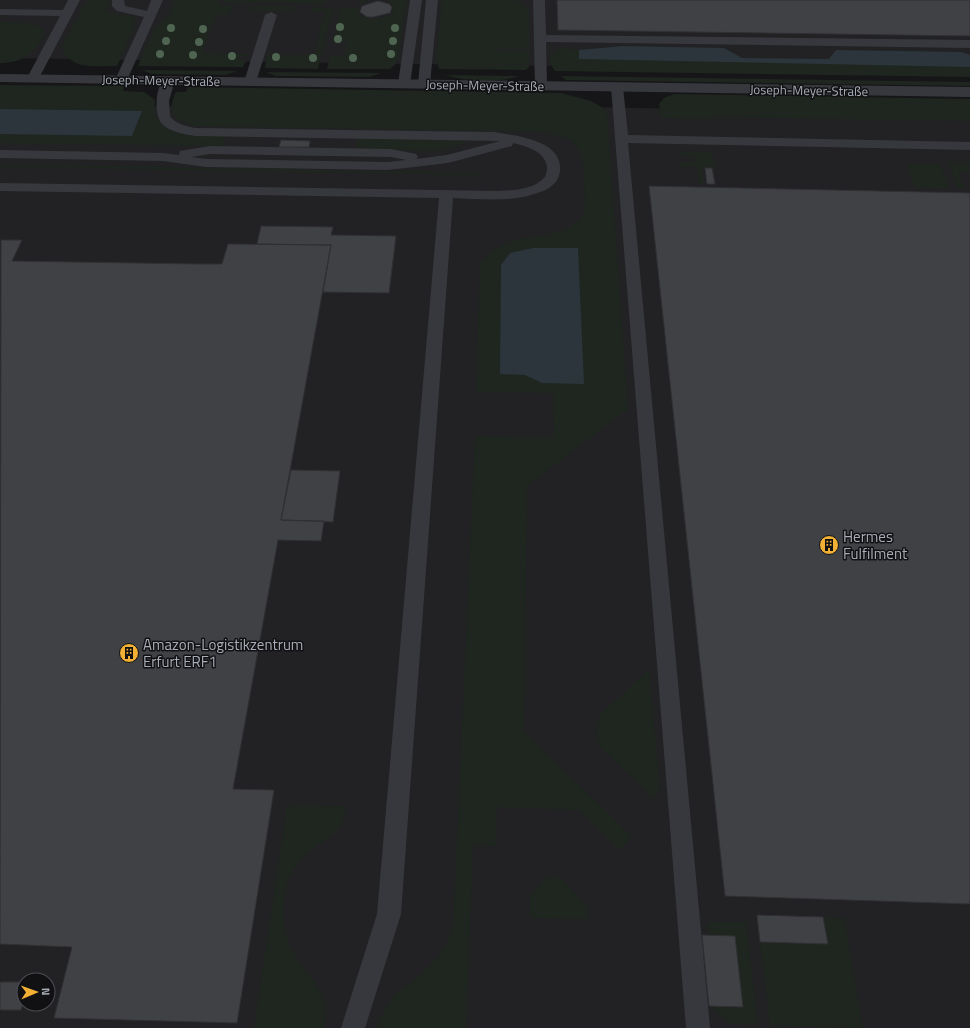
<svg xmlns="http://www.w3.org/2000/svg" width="970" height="1028" viewBox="0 0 970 1028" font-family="'Titillium Web',sans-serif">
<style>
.built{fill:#222225;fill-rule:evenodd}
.green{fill:#1e261f}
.water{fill:#2c353c}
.building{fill:#404145;stroke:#303034}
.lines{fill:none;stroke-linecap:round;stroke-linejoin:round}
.lane{fill:#37383d;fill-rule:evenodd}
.street{fill:#37383d;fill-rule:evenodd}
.tree{fill:#506452}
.labels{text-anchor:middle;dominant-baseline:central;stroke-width:3;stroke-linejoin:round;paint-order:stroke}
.far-street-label{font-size:13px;fill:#a8adb8;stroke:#111113}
.poi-label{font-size:15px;fill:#a8adb8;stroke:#111113;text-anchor:start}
</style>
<rect width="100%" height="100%" fill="#161618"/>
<!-- built -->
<path class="built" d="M 0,0 L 970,0 L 970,72 L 0,58 Z
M 0,104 L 578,112 L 578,107 L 970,114 L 970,1028 L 0,1028 ZM 24,980 L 48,980 L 48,1004 L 24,1004 Z"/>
<!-- green -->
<path class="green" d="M 87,0 L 110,0 L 105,11 L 134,17 L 136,24 L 117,66 C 92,65 75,72 61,48 Z
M 175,0 L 220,0 L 219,5 L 233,5 L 230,15 L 216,15 L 202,53 L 249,54 L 248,56 L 239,56 L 238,60 L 246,60 L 243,67 L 138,66 L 155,27 L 168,16 Z
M 224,0 L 326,0 L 325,4 L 223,3 Z
M 360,0 L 370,0 L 360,4 L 358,14 C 370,21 380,20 392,14 L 394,5 L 386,0 L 407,0 L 398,58 L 395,65 L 390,69 L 327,69 L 330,56 L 345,56 L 347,42 L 333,42 L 341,8 L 358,8 Z
M 442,0 L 515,0 L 529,9 L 529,49 L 495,49 L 495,51 L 529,51 L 529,67 L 526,70 L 439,69 L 436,59 Z
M 251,6 L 295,6 L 294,11 L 249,11 Z
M 312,7 L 333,8 L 318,69 L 265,68 L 267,55 L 314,55 L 325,12 L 311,12 Z
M 0,22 L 30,23 L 41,27 L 45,34 C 35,54 22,63 0,63 Z
M 623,46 L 724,48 L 742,58 L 829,59 L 836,50 L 962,52 L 970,55 L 970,77 L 555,71 L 551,65 L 549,54 L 558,53 L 558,48 L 579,50 Z
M 142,70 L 238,71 L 225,75 L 152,74 Z
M 266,72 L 381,73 L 369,77 L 276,76 Z
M 446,75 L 519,76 C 498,83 467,82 446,75 Z
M 561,76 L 970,82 L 970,86 L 566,80 Z
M 0,85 L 124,86 L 123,91 L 144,92 L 155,100 C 150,141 199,135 226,135 L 223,146 L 0,143 Z
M 188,87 L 562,93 C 578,99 596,98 607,113 L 628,409 L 527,486 L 524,732 L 632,836 L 619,850 L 579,810 L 497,807 L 496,846 L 473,845 L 466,1028 L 377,1028 L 380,1018 L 396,992 L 417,979 L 437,959 L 453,931 L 475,436 L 554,437 L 553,393 L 476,392 L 480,262 C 491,251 505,242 520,239 C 539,235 559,236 575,223 C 579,220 582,215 585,211 C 584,192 588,153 572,142 C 565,136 554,135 545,132 L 194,126 C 173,119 166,113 176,92 L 186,92 Z
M 674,94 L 970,99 L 970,121 L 709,117 L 709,119 L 661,118 L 659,104 L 664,98 Z
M 357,138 L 473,140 L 452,148 L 436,151 L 356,149 Z
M 678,152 L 712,152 L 715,167 L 701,167 L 704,184 L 700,184 L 697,167 L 680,167 L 679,162 L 696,162 L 695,156 L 678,155 Z
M 948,163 L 970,163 L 970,172 L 958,172 L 964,188 L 958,188 Z
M 0,164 L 482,173 L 481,175 L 0,167 Z
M 906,164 L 940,164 L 950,188 L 915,188 Z
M 649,669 L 660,790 L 653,798 L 601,748 L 596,733 L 600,715 Z
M 287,805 L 346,806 C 344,834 328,837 308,852 C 298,860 287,878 285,891 C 283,910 282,930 291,948 C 307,981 330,985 325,1028 L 254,1028 Z
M 547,877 L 560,877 L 588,907 L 588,919 L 530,918 L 530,896 Z
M 823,917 L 844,918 L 863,1028 L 770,1025 L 760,942 L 828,944 Z
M 707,922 L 746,922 L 758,1025 L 731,1024 L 709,1006 L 743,1006 L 735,936 L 709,935 Z"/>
<!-- water -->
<path class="water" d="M 623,46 L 724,48 L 742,58 L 829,59 L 836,50 L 962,52 L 970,55 L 970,67 L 579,59 L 579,50 Z
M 0,109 L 142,111 L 132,136 L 0,134 Z
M 533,248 L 578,248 L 584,384 L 542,383 L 525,375 L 500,374 L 501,265 L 510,253 Z"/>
<!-- building -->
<path class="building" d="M 557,0 L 970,0 L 970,36 L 558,30 Z
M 378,1 L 389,4 L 392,7 L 390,13 L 373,17 L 367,17 L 360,12 L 362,6 Z
M 281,140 L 310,141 L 309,147 L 279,147 Z
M 705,168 L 712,168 L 715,184 L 707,184 Z
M 649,186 L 970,193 L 970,904 L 725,896 Z
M 261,226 L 333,227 L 331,235 L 396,236 L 389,293 L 323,292 L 331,245 L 257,244 Z
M 1,240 L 22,240 L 12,261 L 196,264 L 222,264 L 228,244 L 331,245 L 281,520 L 324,521 L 321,541 L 278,540 L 233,789 L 274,790 L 237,1023 L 54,1018 L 72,947 L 0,944 Z
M 291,470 L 340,471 L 333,522 L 281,520 Z
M 757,915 L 823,917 L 828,944 L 760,942 Z
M 702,935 L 735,936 L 743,1007 L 709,1006 Z
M 0,982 L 24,982 L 24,1000 L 21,1010 L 0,1010 Z"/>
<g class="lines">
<!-- lane -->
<path class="lane" d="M 68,0 L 80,0 L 39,78 L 37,81 L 29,81 L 27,78 L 60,16 L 0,15 L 0,9 L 63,10 Z
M 112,0 L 124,0 L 125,6 L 147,11 L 151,0 L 163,0 L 127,80 L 121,84 L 115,80 L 144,17 L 117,11 L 112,6 Z
M 410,0 L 422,0 L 410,84 L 404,88 L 398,84 Z
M 426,0 L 438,0 L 430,84 L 424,88 L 418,84 Z
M 533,0 L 545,0 L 546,35 L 970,40 L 970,48 L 546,42 L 547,86 L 541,90 L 535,86 Z
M 271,12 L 277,15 L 256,82 L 250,86 L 246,85 L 244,82 L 265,15 Z
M 169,76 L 175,80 L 169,101 L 170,116 C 175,124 186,126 195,128 L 494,132 C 516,136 563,140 560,171 C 559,181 551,188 543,191 C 515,203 482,199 453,198 L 401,914 L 365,1028 L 341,1028 L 377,914 L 439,198 L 0,191 L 0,183 L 499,191 C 515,190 533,190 545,177 C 554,156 531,147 513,143 L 512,146 L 448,163 L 388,170 L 206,167 L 163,161 L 0,158 L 0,150 L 163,153 L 179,155 L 180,151 L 210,146 L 391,149 L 416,154 L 418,157 L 416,159 L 447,155 L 500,141 L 195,136 C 184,134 170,132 162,124 C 153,114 155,80 169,76 ZM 210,154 L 391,157 L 406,160 L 388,162 L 206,159 L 191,157 Z
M 617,83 L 623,87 L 628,135 L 970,142 L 970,150 L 628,143 L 710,1028 L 686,1028 L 611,87 Z"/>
<!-- street -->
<path class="street" d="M 0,74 L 970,87 L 970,97 L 0,82 Z"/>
</g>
<!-- trees -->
<g class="tree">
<circle cx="340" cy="27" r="4"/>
<circle cx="171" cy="28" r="4"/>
<circle cx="395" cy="28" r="4"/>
<circle cx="203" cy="29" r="4"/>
<circle cx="338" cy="39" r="4"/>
<circle cx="166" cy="41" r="4"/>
<circle cx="393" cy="41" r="4"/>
<circle cx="199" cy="42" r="4"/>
<circle cx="160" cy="54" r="4"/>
<circle cx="391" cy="54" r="4"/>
<circle cx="193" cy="55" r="4"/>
<circle cx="232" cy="56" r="4"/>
<circle cx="276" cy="57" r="4"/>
<circle cx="313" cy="58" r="4"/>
<circle cx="353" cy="58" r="4"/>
</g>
<!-- icons -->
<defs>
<symbol id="building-disc" viewBox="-11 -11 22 22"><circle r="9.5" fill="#f2b134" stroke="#111113"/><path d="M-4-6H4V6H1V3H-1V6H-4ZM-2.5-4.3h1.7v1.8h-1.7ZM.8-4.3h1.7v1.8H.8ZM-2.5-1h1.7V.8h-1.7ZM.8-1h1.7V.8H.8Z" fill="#111"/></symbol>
</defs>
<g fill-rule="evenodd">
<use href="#building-disc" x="818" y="534" width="22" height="22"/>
<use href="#building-disc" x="118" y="642" width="22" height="22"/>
</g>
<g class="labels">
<!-- far-street labels -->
<g class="far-street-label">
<text transform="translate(161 80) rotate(1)">Joseph-Meyer-Straße</text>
<text transform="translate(485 85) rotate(1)">Joseph-Meyer-Straße</text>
<text transform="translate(809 90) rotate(1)">Joseph-Meyer-Straße</text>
</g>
<!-- poi labels -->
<g class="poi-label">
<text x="843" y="536">Hermes<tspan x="843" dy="17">Fulfilment</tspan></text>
<text x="143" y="644">Amazon-Logistikzentrum<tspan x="143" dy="17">Erfurt ERF1</tspan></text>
</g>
</g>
<!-- north arrow -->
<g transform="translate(36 992) rotate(88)"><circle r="19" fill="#111113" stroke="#4d4f55"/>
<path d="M0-3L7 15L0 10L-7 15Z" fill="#f2b134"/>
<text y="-6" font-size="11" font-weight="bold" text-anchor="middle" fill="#a8adb8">N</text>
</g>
</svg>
